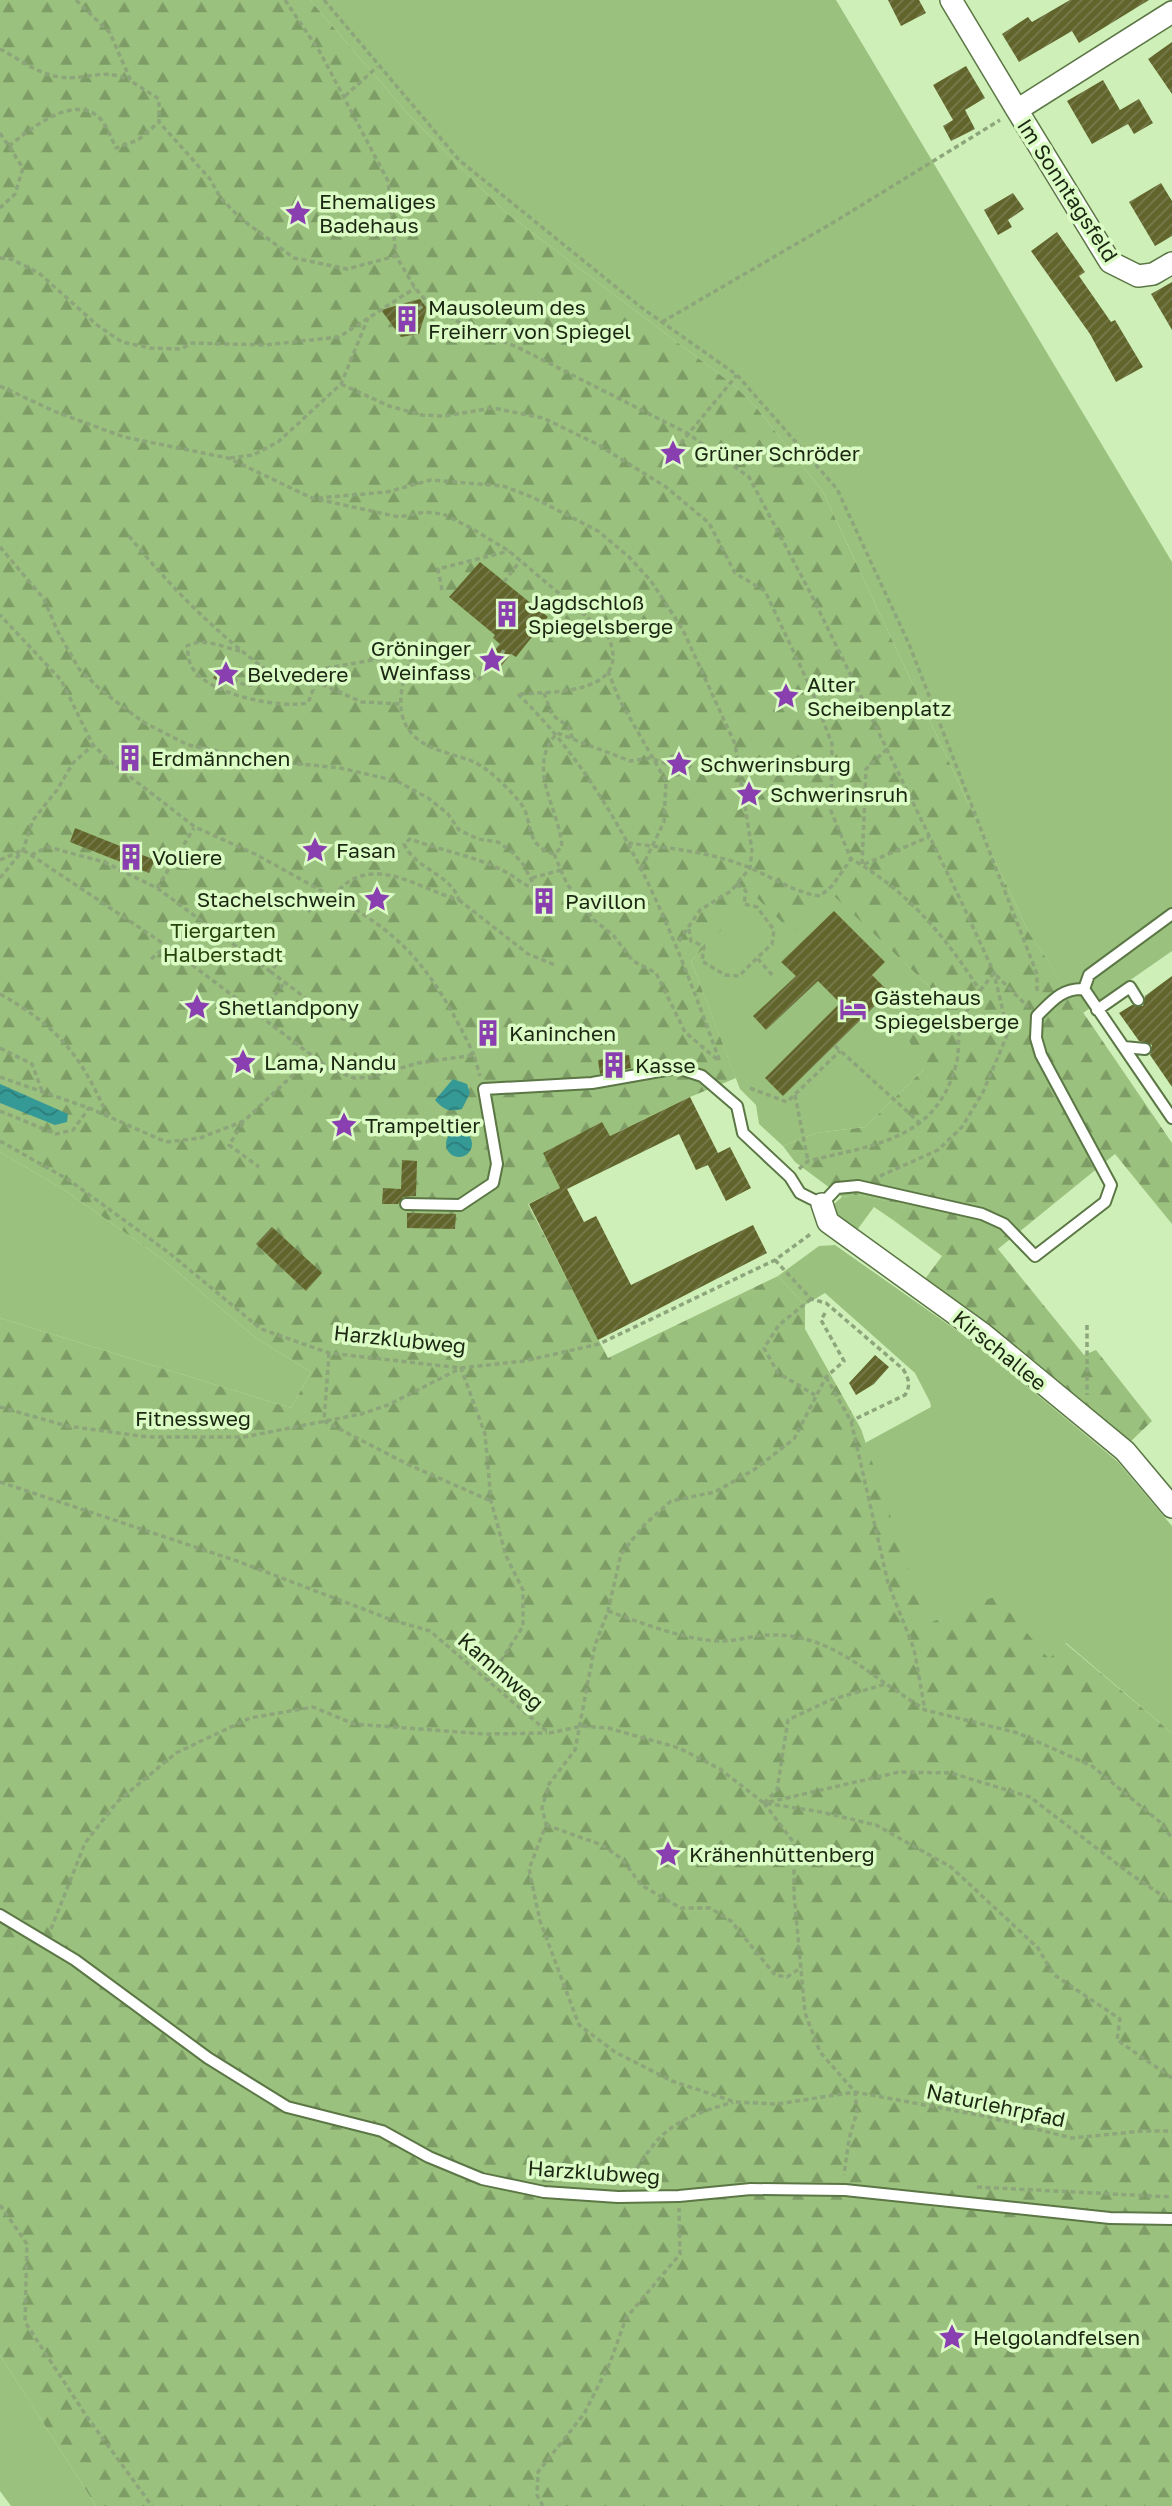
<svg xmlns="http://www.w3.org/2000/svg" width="1172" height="2506" viewBox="0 0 1172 2506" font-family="'Golos Text',sans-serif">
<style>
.green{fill:#9bc17e}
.forest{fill:url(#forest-firs)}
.water{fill:url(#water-waves)}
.building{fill:url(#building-hatch)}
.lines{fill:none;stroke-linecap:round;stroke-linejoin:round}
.service-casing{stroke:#5b7745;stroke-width:14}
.minor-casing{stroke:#5b7745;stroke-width:24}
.path{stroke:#8da57b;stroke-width:3.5;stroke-dasharray:5 3.5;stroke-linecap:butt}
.service{stroke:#fff;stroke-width:10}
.minor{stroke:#fff;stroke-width:21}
.labels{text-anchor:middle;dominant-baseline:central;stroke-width:7;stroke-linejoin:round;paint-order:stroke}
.street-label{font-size:21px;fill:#1b2712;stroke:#dcfcc5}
.poi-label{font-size:21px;fill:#1b2712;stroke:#dcfcc5;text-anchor:start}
.park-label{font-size:21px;fill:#27420b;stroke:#dcfcc5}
</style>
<defs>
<pattern id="forest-firs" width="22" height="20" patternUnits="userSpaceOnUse" patternTransform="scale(1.75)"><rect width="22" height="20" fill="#9bc17e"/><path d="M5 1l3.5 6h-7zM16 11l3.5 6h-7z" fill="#7e9d66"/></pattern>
<pattern id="water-waves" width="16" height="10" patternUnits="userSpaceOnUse" patternTransform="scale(1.75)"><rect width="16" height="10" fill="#359996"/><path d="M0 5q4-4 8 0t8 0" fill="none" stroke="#2c7d79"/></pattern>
<pattern id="building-hatch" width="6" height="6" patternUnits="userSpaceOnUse" patternTransform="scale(1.75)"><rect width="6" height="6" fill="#61652b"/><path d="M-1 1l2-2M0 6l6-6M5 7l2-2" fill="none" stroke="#787b4e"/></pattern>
</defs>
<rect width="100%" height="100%" fill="#cfefb8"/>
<!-- green -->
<path class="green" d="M 310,0 L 836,0 L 1172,562 L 1172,951 L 1083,1013 L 1029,933 L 823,492 L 756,407 L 735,386 L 505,212 L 409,115 Z
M 833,894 L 933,990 L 924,1069 L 865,1127 L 816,1133 L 783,1146 L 759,1124 L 756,1105 L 740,1089 L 691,961 L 755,895 Z
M 0,1152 L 63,1189 L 161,1258 L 256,1338 L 311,1372 L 291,1408 L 0,1318 Z
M 858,1195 L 906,1205 L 893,1220 L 874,1207 L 857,1230 L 835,1213 L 834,1204 L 842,1197 Z
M 835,1245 L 976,1344 L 1117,1461 L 1172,1526 L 1172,1733 L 1066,1643 L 1049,1660 L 996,1597 L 927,1625 L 865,1443 L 931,1407 L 930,1402 L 915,1373 L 825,1293 L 805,1305 L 778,1276 L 819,1246 Z
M 0,2355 L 96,2506 L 11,2506 L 0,2491 Z"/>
<!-- forest -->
<path class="forest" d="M 0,0 L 310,0 L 409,115 L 505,212 L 735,386 L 756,407 L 823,492 L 1029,933 L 1172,1143 L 1172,1224 L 1115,1154 L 998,1249 L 1084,1355 L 1096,1350 L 1152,1421 L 1128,1444 L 990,1327 L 925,1279 L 942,1256 L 893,1220 L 905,1205 L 858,1195 L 842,1197 L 795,1162 L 783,1146 L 816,1133 L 865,1127 L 924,1069 L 901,1025 L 933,990 L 833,895 L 794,934 L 755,896 L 691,961 L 736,1078 L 690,1097 L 550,1165 L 560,1188 L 528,1204 L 608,1358 L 778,1276 L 805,1305 L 805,1329 L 861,1429 L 927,1624 L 996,1596 L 1049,1659 L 1065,1643 L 1172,1733 L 1172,2506 L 96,2506 L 0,2355 L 0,1318 L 291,1408 L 311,1372 L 256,1338 L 161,1258 L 63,1189 L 0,1152 Z"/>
<!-- water -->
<path class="water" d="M 453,1079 L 467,1084 L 470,1093 L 462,1109 C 449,1112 444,1110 435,1100 Z
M 0,1084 L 68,1114 L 67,1122 L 55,1125 L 0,1103 Z
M446 1144a13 13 0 1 1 26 0a13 13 0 1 1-26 0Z"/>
<!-- building -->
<path class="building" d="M 888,0 L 919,0 L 926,13 L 901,26 Z
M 1070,0 L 1149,0 L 1079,43 L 1072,31 L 1019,62 L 1002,34 L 1028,17 L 1032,22 Z
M 1172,42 L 1172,94 L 1148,59 Z
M 966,66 L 985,98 L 965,110 L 975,129 L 951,141 L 943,126 L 953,120 L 933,85 Z
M 1103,80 L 1120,110 L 1139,99 L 1153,123 L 1134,134 L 1128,124 L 1092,144 L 1067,101 Z
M 1161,183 L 1172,201 L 1172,236 L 1155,246 L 1129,202 Z
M 1013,193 L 1024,209 L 1008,220 L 1012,227 L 998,235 L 984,210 Z
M 1057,232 L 1085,272 L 1079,276 L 1111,322 L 1115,320 L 1143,367 L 1116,382 L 1090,334 L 1031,251 Z
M 1172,282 L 1172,330 L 1151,294 Z
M 420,299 L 427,308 L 419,334 L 401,337 L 381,310 Z
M 480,562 L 548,617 L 516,657 L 511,654 L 498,670 L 485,660 L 500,644 L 493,638 L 495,635 L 449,597 Z
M 227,665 L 235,672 L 235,680 L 224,685 L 213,678 L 220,667 Z
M 75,828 L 155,860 L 149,873 L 70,842 Z
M 834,911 L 885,962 L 872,975 L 889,992 L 783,1096 L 765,1078 L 840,1003 L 818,981 L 766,1030 L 753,1016 L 796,976 L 781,962 Z
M 1172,976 L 1172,1087 L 1150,1055 L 1152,1045 L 1139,1041 L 1119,1013 L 1132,1005 L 1143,1006 L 1145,996 Z
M 629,1055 L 631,1068 L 600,1074 L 598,1060 Z
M 690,1097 L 718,1153 L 730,1147 L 751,1188 L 726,1201 L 708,1165 L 696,1170 L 679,1134 L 567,1189 L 584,1222 L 596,1216 L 631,1285 L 753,1225 L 767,1253 L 598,1340 L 529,1204 L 560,1188 L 543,1153 L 602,1122 L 610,1136 Z
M 402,1160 L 417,1161 L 416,1196 L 403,1197 L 398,1204 L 382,1204 L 383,1188 L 401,1189 Z
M 407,1213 L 456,1214 L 455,1229 L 407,1228 Z
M 272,1227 L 322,1273 L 306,1291 L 256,1244 Z
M 875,1355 L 889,1367 L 874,1384 L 856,1395 L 849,1383 Z"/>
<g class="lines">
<defs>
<path id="service" d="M 1084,989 L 1172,1118
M 1084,989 L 1089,975 L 1172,914
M 1097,1010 L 1130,987 L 1138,1000
M 1124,1047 L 1145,1049
M 406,1204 L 460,1205 L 493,1183 L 497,1164 L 484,1089 L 592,1083 L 677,1068 L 702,1076 L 737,1106 L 743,1133 L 790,1177 L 800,1193 L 822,1204 L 837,1188 L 858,1186 L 982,1214 L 1004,1224 L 1035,1256 L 1105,1202 L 1111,1185 L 1041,1055 L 1036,1038 L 1037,1016 C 1052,1001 1062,988 1084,989
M 0,1915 L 75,1960 L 208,2058 L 287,2107 L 382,2131 L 429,2157 L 482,2179 L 544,2192 L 618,2197 L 679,2196 L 751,2189 L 845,2190 L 1110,2218 L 1172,2219"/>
<path id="minor" d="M 951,0 L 1017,110
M 1172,12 L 1017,110 L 1110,262 L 1138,276 L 1153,274 L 1172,263
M 822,1204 L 828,1222 L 983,1334 L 1125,1451 L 1172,1507"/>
</defs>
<!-- service casing -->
<use href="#service" class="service-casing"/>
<!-- minor casing -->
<use href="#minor" class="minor-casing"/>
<!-- path -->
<path class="path" d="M 76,0 L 110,33 L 131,81 L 159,99 L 159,122 L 210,179 L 220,197 L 240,218 L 294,258 L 347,269 L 396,256
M 285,0 L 320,52 L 388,181 L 396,256 L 415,288 L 427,302 L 465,326 L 517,347 L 687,433 L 749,477 L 811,594 L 962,903 L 994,973 L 1008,1033
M 324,0 L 459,160 L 642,308 L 737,375 L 837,489 L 909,644 L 1037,974 L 1037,994
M 0,49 C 18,58 39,75 60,77 C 87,81 101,67 129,80
M 345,96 L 377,67
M 0,133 L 23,168 L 15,194 L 0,208
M 9,146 C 29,130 70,96 96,115 C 106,122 111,138 116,148 L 138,140 L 159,122
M 0,258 L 11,259 L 39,273 L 97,325 L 122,342 L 150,348 L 181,349 L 192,343 L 264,345 L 339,337 L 415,288
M 412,315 L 426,303
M 662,322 L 839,219 L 1000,120
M 341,384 L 389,406 L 422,415 L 444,416 L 493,408 L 543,418 L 597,444 L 666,487 L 709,523 L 735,573 L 765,591 L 812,691 L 832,744 L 831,811 L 851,859
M 0,386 L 56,412 L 124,437 L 228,458 L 312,498 L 399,517 L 425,512 L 443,514 L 471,528 L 509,551 L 607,634 C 636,694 554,692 518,694
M 675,450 L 737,375
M 230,458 L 253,455 L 278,442 L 341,384 L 368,318
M 318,498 L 387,492 L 431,480 L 503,486 L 532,497 L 598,531 L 629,557 L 651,581 L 683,630 L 735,744 L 752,850 L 750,868 L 731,891 L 700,910 L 677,944
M 129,536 C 172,589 221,638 276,677 L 384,658 L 392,642
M 0,547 L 44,599 L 58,632 L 79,669 L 101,690 L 143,722 L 188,745 L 261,760 L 340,768 L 397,781 L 428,798 L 448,814 L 459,830 L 478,839 L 498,842 L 512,852 L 523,864 L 535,887 C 524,887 520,880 511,875 C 481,857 442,851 410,839 L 404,844 C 416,870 450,873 459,900 C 414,887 369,850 333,897 L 255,854 L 195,827 L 111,762 L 93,745 L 61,680 L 0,615
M 504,582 L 520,561
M 442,590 L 438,569 L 509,551
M 418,641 C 407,669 387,711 415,737 C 430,751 455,754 474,762 C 488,768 508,788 518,800 C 536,819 521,844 554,854 L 562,847 C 559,806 525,770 557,733 L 630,761 L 650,758 L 670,765 L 670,757 L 680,754 L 688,757 L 690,766 L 685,774 L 675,775 L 670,765
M 240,651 C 223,647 203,637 187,646 C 188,651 188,658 190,663 C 201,694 280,709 308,703 L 313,690 L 308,671
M489.5 663a4.5 4.5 0 1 1 9 0a4.5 4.5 0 1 1-9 0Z
M 496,661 L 505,649
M 608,671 L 619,699 L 666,781 L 664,822 L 641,869
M 233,679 L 247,686 L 276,677
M 478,680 L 493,664
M 314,681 L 362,702 L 401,704
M 544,693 L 552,715 L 568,726 L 573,740
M 518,694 C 621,795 672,929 720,1062
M 887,749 L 866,769 L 862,865 L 929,837
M 628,843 C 668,848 713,852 750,868 C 774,878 793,892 820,896 L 832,886 L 851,859 C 907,890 947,938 980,991
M 554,854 L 567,884 L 594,920 L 613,935 L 633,961 L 656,973 L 685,1032 L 719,1061
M 31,855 L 48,847 L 104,862 L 157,888 L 271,972
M 0,860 L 23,850 L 31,855 L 167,946 L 330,1069 L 354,1078 L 371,1077 L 418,1063 L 474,1055 L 480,1076
M 0,878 L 23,850 L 33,820 L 57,790 L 73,763 L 93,745
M 532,878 L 561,870
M 737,884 L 746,891 L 744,904 L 757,907 L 774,930 L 772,944 L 757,958 L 774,977
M 157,888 L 194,828
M 333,897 C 409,936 438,980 474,1055
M 459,900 L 528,954 L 555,965
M 308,912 L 326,893
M 689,929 L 691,941 L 704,946 L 702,961 L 725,975 L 739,976 L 757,958
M 281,957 L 271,972 L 323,1011 L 356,1024
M 151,959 L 167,946
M 0,994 C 57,1026 81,1055 107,1115
M 259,1015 L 285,982
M 835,1046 L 920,1123
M 0,1048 L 32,1064 L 43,1094
M 0,1077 L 89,1108 L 166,1142 L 200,1138 L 244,1121 L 311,1058
M 750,1088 L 787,1102 L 840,1051
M 795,1095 L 808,1161
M 0,1111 L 56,1134 L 73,1130 L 89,1108
M 243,1123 L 229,1145 L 259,1167
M 0,1141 L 69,1180 L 168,1252 L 261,1329 L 329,1353 L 461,1368 L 524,1361 L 599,1344 L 775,1260 L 812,1233
M 799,1169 L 808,1161 C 872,1145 936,1141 956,1065 C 959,1055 958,1044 959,1033 C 963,1010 980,991 994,973 L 1028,1007
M 880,1176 L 938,1150 L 962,1127 L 983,1092 L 1008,1033 L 1023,1024
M 775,1260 L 811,1299 L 826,1303 L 903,1369 C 909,1379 911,1385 905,1395 L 851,1421
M 811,1299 L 779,1325 L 764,1348 L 778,1373 L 815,1395
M 825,1313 L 821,1320 L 844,1361 L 826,1377 L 794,1439 L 755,1469 L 715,1492 L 671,1501 L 644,1525 L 621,1554 L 608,1611 L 595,1645 L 575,1750 L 549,1784 L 542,1808 L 546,1825 L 529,1869 L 540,1921 L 579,2025 L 615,2052 L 672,2081 L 735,2102 L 777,2104 L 855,2092 L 984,2116 L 1072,2138 L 1143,2131 L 1172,2131
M 1087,1325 L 1087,1395
M 329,1353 L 324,1421 L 409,1465 L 491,1501
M 826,1377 L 851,1421 L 888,1583 L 914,1649 L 925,1710
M 0,1407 L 67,1426 L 148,1437 L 244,1437 L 361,1414 L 388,1405 L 461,1368 L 485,1434 L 491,1501 L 506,1556 L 523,1590 L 523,1626 L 489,1680
M 0,1482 L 237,1561 L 392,1620 L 430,1631 L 549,1733 L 582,1726 L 608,1728 L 679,1748 L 720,1769 L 764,1803 L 821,1812 L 876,1825 L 951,1867 L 1038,1948 L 1053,1974 L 1120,2019 L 1117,2040 L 1172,2078
M 608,1611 C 642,1623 687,1641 722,1641 C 738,1641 754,1635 770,1635 C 817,1634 849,1657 886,1684
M 769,1802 L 899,1772 L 951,1773 L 1030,1797 L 1129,1873 L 1172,1902
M 764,1803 L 777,1790 L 788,1720 L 830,1700 L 886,1684 L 925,1710 L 1018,1733 L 1092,1766 L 1160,1822 L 1172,1838
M 764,1803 L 794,1843 L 794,1894 L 805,2013 L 820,2052 L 855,2092 L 857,2112 L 849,2139 L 844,2175
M 546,1825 L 602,1845 L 622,1859 L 641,1885 L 681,1908 L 710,1908 L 731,1921 L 775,1975 L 787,1977 L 802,1967
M 51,1929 L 85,1843 L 117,1802 L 176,1753 L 250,1718 L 313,1707 L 354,1724 L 485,1734 L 547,1733
M 628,2183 C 661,2128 671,2121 733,2102
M 977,2187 L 1172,2197
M 0,2205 L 27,2244 L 25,2322 L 85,2414 L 152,2506
M 543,2506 L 537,2495 L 538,2472 L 584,2414 L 610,2363 L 626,2318 L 680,2254 L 679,2208"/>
<!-- service -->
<use href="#service" class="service"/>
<!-- minor -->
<use href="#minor" class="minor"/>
</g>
<!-- icons -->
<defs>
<symbol id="sight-bare" viewBox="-9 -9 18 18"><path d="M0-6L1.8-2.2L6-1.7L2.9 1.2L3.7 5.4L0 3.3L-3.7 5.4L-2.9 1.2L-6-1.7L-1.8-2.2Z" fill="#8a3fb0" stroke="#dcfcc5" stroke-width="2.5" paint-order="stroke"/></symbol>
<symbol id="building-bare" viewBox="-9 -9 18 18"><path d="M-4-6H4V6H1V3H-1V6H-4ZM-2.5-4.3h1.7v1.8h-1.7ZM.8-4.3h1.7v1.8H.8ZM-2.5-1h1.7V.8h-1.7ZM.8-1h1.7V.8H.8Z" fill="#8a3fb0" stroke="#dcfcc5" stroke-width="2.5" paint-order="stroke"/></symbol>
<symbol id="hotel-bare" viewBox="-9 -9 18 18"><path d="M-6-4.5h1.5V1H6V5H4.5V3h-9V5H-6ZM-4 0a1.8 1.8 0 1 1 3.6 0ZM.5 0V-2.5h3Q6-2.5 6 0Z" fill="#8a3fb0" stroke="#dcfcc5" stroke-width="2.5" paint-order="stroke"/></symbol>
</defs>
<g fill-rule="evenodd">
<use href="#sight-bare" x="279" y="194" width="38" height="38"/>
<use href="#building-bare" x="388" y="300" width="38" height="38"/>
<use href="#sight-bare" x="654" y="434" width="38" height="38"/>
<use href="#building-bare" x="488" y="595" width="38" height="38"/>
<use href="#sight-bare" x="473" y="641" width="38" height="38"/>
<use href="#sight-bare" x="207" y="655" width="38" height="38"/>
<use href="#sight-bare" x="767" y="677" width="38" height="38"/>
<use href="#building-bare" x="111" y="739" width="38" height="38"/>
<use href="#sight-bare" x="660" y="745" width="38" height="38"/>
<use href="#sight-bare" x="730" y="775" width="38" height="38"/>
<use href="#sight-bare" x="296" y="831" width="38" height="38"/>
<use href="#building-bare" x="112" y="838" width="38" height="38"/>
<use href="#sight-bare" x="358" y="880" width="38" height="38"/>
<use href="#building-bare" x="525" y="882" width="38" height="38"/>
<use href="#sight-bare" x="178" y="988" width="38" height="38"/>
<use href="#hotel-bare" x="834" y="990" width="38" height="38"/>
<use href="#building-bare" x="469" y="1014" width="38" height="38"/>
<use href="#sight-bare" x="224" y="1043" width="38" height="38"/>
<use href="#building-bare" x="595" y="1046" width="38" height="38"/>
<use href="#sight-bare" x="325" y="1106" width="38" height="38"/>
<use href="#sight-bare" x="649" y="1835" width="38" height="38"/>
<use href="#sight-bare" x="933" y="2318" width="38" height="38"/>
</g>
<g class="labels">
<!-- street labels -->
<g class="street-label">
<text transform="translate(1068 190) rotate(57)">Im Sonntagsfeld</text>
<text transform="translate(400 1339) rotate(6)">Harzklubweg</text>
<text transform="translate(1000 1350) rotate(39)">Kirschallee</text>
<text x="193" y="1418">Fitnessweg</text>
<text transform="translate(501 1671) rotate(41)">Kammweg</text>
<text transform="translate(996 2105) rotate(12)">Naturlehrpfad</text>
<text transform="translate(594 2172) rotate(4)">Harzklubweg</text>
</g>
<!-- poi labels -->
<g class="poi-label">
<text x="319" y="201">Ehemaliges<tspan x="319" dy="24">Badehaus</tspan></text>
<text x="428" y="307">Mausoleum des<tspan x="428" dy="24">Freiherr von Spiegel</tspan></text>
<text x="694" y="453">Grüner Schröder</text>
<text x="528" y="602">Jagdschloß<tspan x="528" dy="24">Spiegelsberge</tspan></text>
<text x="471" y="648" text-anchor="end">Gröninger<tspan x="471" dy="24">Weinfass</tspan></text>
<text x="247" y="674">Belvedere</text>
<text x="807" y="684">Alter<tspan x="807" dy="24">Scheibenplatz</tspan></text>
<text x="151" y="758">Erdmännchen</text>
<text x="700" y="764">Schwerinsburg</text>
<text x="770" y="794">Schwerinsruh</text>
<text x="336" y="850">Fasan</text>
<text x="152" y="857">Voliere</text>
<text x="356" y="899" text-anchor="end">Stachelschwein</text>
<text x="565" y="901">Pavillon</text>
<text x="874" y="997">Gästehaus<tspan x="874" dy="24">Spiegelsberge</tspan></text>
<text x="218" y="1007">Shetlandpony</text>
<text x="509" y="1033">Kaninchen</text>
<text x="264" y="1062">Lama, Nandu</text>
<text x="635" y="1065">Kasse</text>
<text x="365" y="1125">Trampeltier</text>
<text x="689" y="1854">Krähenhüttenberg</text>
<text x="973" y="2337">Helgolandfelsen</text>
</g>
<!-- park labels -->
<g class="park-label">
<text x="223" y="930">Tiergarten<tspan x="223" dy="24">Halberstadt</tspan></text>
</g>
</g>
</svg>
